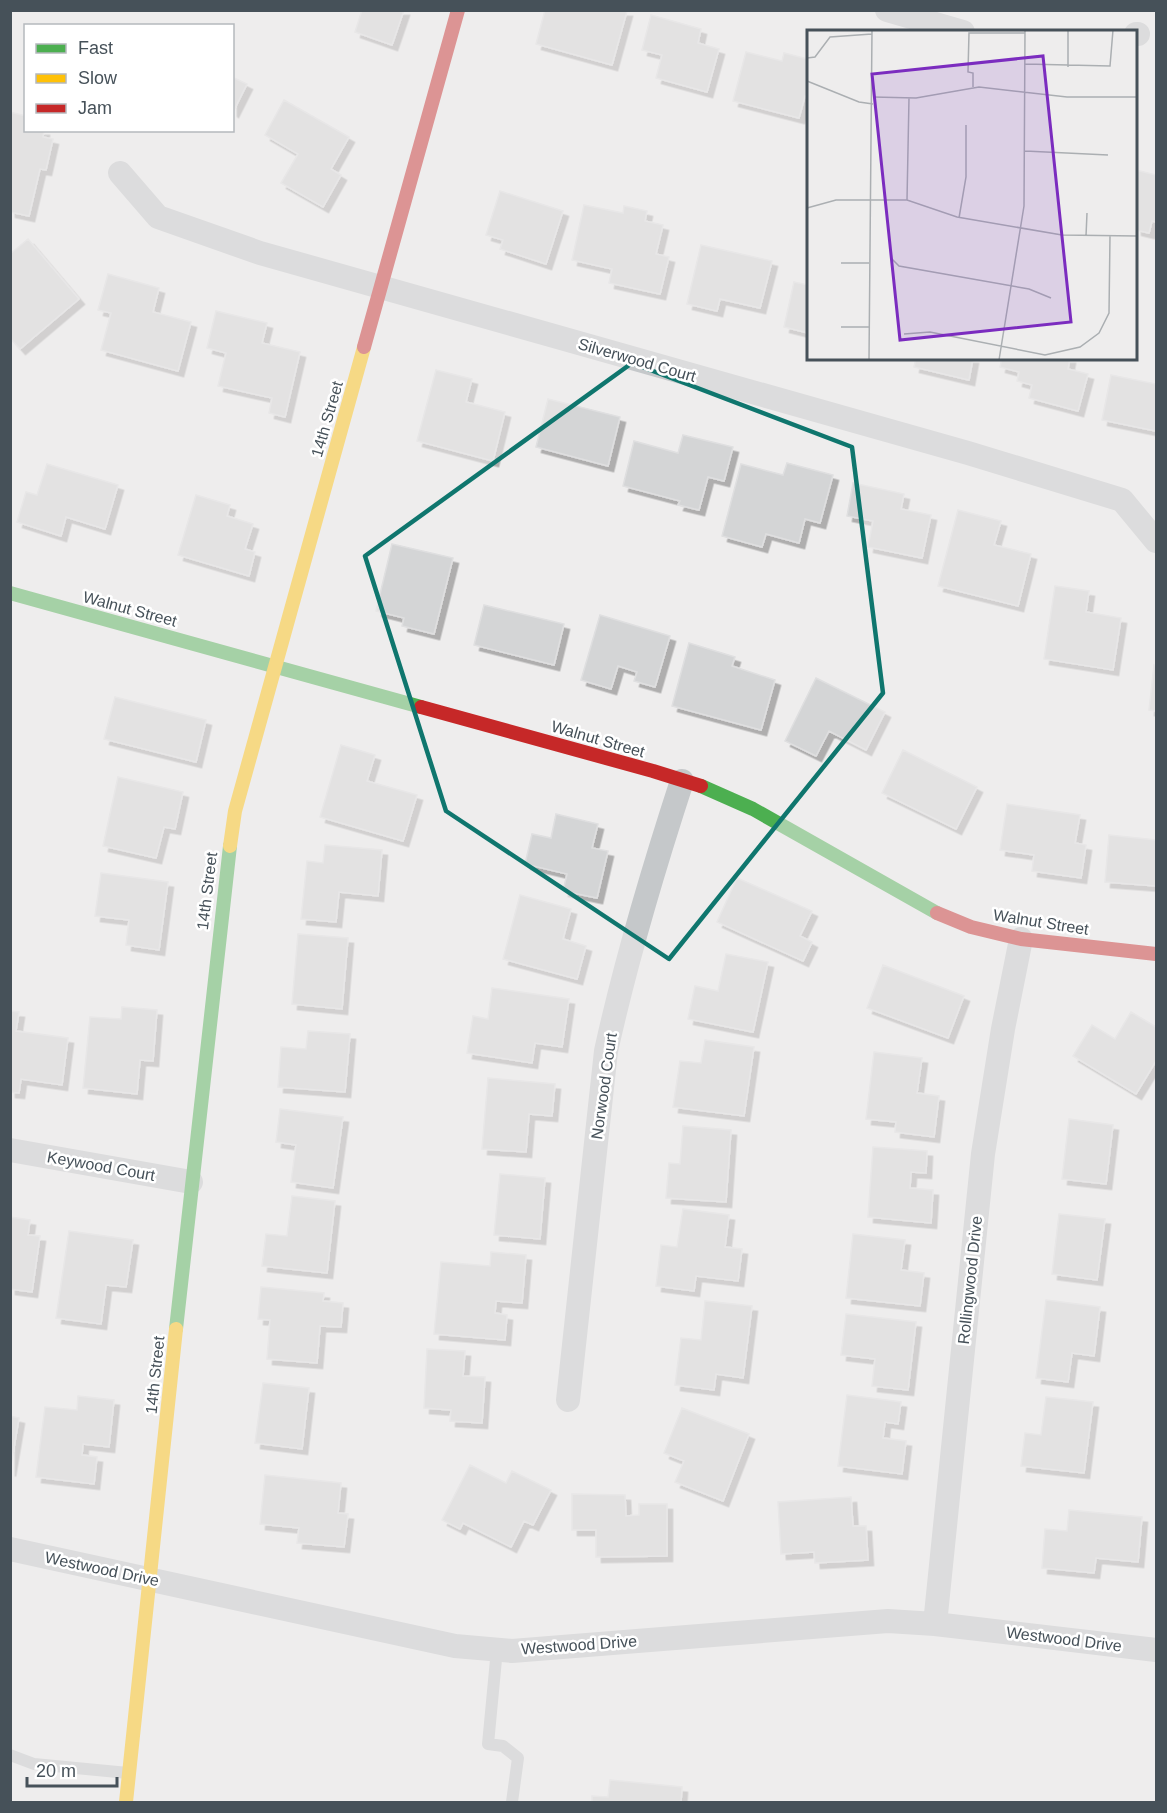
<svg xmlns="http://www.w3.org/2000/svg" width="1167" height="1813" viewBox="0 0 1167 1813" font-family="Helvetica,sans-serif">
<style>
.building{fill:#d4d5d6;stroke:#dfdfe0;stroke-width:1.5;filter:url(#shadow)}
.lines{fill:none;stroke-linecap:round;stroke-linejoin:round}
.lane{stroke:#c5c8ca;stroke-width:12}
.street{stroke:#c5c8ca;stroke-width:24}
.fast{stroke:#4caf50;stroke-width:14}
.slow{stroke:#ffc107;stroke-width:14}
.jam{stroke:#c62828;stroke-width:14}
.marked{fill:none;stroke:#0f766e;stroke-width:4.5;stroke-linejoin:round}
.labels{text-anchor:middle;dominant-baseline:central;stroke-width:5;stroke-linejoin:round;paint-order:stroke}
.street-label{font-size:16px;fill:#465159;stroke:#fff}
.inset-road{fill:none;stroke:#abafb2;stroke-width:1.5}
.view{fill:#7b2cbf;fill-opacity:0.15;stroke:#7b2cbf;stroke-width:3}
.inset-edge{fill:none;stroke:#465159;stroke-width:3}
</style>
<defs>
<filter id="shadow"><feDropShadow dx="5.5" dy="5.5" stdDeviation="0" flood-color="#0004"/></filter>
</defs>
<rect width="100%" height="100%" fill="#eeeded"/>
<!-- building -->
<path class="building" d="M 362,10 L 404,10 L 392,45 L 355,32 Z
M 545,10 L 627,11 L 612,65 L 536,44 Z
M 651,15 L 701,29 L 698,43 L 719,49 L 707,92 L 656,78 L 662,55 L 642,50 Z
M 746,52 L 782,61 L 784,53 L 808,59 L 808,97 L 805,96 L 799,118 L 733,101 Z
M 232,77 L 247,84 L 233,112 L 232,111 Z
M 284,100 L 349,137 L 331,169 L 341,175 L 323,207 L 281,183 L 298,154 L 265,135 Z
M 10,112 L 26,116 L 26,130 L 44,130 L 43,137 L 53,139 L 46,170 L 40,169 L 29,216 L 10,212 Z
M 1136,170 L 1156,175 L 1156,222 L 1152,221 L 1149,233 L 1136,230 Z
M 500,191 L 563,211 L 546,264 L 500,249 L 503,240 L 486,235 Z
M 584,205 L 623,213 L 624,206 L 647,211 L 645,221 L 663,225 L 656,254 L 669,257 L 660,294 L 609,283 L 612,269 L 572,260 Z
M 28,239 L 79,299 L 20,349 L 10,338 L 10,254 Z
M 701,245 L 772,261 L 760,308 L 720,299 L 717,311 L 687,304 Z
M 108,274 L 159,288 L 153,312 L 191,322 L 178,371 L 101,350 L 111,313 L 98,310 Z
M 794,282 L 808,285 L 808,333 L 784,327 Z
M 216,311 L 267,323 L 262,343 L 300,352 L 285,417 L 269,413 L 272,398 L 218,386 L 226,353 L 207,348 Z
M 916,358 L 973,358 L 969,380 L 914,367 Z
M 1002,358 L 1070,358 L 1068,369 L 1088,374 L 1078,411 L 1029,398 L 1032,385 L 1017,381 L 1019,372 L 1000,367 Z
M 436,370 L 472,379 L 466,402 L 505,412 L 493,461 L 417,441 Z
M 1111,375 L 1156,384 L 1156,431 L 1102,420 Z
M 548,399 L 620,417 L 608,466 L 536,447 Z
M 683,435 L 733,447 L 724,481 L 708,477 L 699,510 L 678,505 L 680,501 L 623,486 L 634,441 L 678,453 Z
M 787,463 L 833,475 L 820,523 L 805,519 L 799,543 L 766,534 L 762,547 L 722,536 L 741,464 L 783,475 Z
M 47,464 L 118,485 L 105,529 L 66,517 L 61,536 L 17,522 L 26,492 L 37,495 Z
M 853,483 L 904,494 L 901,509 L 931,515 L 922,558 L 868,547 L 873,521 L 847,516 Z
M 196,495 L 230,505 L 227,516 L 253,524 L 245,549 L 255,552 L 249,576 L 178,555 Z
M 958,510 L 1001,521 L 994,545 L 1031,554 L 1018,606 L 938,586 Z
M 392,544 L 453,558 L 434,634 L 402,626 L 404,618 L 376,611 Z
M 1055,586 L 1089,591 L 1086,612 L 1121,618 L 1113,670 L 1044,659 Z
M 484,605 L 564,624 L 554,665 L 474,645 Z
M 600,615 L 670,636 L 655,687 L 634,681 L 637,672 L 618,666 L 611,689 L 581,680 Z
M 689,643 L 735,657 L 732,666 L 775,680 L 761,730 L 672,706 Z
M 1154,665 L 1156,666 L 1156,711 L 1149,710 Z
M 816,678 L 885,712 L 866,750 L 829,731 L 816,756 L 785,741 Z
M 115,697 L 206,720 L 196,762 L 104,739 Z
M 341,745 L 375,755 L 367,781 L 417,795 L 403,841 L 320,817 Z
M 903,750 L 977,787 L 956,829 L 882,793 Z
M 118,777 L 183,792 L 175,829 L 164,827 L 156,858 L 103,846 Z
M 1007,804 L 1080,815 L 1075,843 L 1086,845 L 1081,878 L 1032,871 L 1034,855 L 1000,850 Z
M 556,814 L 598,824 L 592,848 L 608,851 L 597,898 L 563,891 L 567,874 L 525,864 L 532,834 L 551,838 Z
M 1109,835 L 1156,840 L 1156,886 L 1105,882 Z
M 325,845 L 382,850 L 378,896 L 339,892 L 336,922 L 301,919 L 307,861 L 323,863 Z
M 101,873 L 168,882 L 159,950 L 126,945 L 129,920 L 95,916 Z
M 737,878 L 812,911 L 800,936 L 812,942 L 803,961 L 717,922 Z
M 520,895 L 571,909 L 563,939 L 586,946 L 577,979 L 503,959 Z
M 298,934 L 348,938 L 342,1009 L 292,1004 Z
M 726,954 L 768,962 L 753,1032 L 688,1019 L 695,986 L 718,991 Z
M 883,965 L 964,996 L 948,1038 L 867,1008 Z
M 492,988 L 569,999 L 562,1047 L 535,1043 L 532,1063 L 467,1053 L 473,1016 L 488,1019 Z
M 122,1007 L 157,1010 L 153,1061 L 140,1060 L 137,1094 L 83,1088 L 90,1017 L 121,1019 Z
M 10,1011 L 19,1012 L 16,1031 L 68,1038 L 62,1085 L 21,1079 L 19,1093 L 10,1092 Z
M 1131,1012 L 1156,1027 L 1156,1061 L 1136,1094 L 1073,1056 L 1092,1025 L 1115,1039 Z
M 308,1031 L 350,1034 L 345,1092 L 278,1087 L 281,1047 L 306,1049 Z
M 705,1040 L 754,1047 L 744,1116 L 673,1107 L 680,1061 L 701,1063 Z
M 874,1052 L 922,1058 L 917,1093 L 939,1096 L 934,1137 L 895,1132 L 896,1122 L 866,1119 Z
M 488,1078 L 555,1084 L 552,1116 L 529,1114 L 526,1152 L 482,1149 Z
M 280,1109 L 343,1117 L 333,1188 L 291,1182 L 296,1145 L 276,1142 Z
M 1069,1119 L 1113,1125 L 1106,1184 L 1062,1179 Z
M 683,1126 L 731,1130 L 726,1202 L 666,1198 L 669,1163 L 680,1164 Z
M 873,1147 L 927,1151 L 926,1173 L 911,1172 L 910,1188 L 933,1190 L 931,1223 L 868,1217 Z
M 500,1174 L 545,1178 L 540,1239 L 494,1235 Z
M 292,1196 L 335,1201 L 327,1273 L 262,1266 L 266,1234 L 287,1236 Z
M 683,1209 L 729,1215 L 725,1247 L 742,1249 L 738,1281 L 696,1276 L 694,1291 L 656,1286 L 661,1245 L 677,1247 Z
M 1059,1214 L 1105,1219 L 1097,1280 L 1052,1274 Z
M 10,1217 L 30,1220 L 28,1235 L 40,1236 L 32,1292 L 10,1289 Z
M 69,1231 L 133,1240 L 126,1287 L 106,1285 L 101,1324 L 56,1318 Z
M 853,1234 L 905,1240 L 901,1270 L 924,1273 L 920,1306 L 846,1298 Z
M 491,1252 L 526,1255 L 522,1303 L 496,1301 L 495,1313 L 507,1315 L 505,1340 L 434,1334 L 441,1262 L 490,1266 Z
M 261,1287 L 324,1293 L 323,1301 L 343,1303 L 341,1327 L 320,1326 L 317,1363 L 267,1359 L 270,1320 L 258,1319 Z
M 1046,1300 L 1100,1307 L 1094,1356 L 1072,1353 L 1068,1382 L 1036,1378 Z
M 705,1301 L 752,1306 L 743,1378 L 716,1374 L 714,1390 L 675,1385 L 681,1338 L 701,1340 Z
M 846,1314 L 916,1322 L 908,1390 L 872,1386 L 875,1359 L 841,1355 Z
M 427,1349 L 465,1351 L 463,1376 L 485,1377 L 482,1423 L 450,1421 L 451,1410 L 424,1408 Z
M 263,1383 L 309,1388 L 302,1449 L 255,1443 Z
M 847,1395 L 901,1402 L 898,1424 L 885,1422 L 883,1438 L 906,1441 L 902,1474 L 838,1466 Z
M 78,1396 L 114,1400 L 109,1447 L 83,1444 L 82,1455 L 97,1457 L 94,1484 L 36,1477 L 45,1407 L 77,1410 Z
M 1046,1397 L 1093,1402 L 1084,1473 L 1021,1466 L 1025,1433 L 1041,1435 Z
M 682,1408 L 749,1434 L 723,1501 L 675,1482 L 684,1461 L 664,1453 Z
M 10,1416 L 19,1418 L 10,1471 Z
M 470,1465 L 506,1483 L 512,1471 L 551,1490 L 533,1525 L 524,1521 L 511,1547 L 463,1523 L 460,1529 L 442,1520 Z
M 265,1475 L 341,1483 L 338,1513 L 348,1514 L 344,1547 L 297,1543 L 299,1528 L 260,1524 Z
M 572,1494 L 625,1495 L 626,1516 L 639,1515 L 639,1504 L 667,1504 L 667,1556 L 596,1557 L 596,1530 L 572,1530 Z
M 851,1497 L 853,1526 L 866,1526 L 868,1560 L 815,1563 L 814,1552 L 781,1554 L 778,1502 Z
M 1069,1510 L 1142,1517 L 1138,1562 L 1096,1558 L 1094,1573 L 1042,1568 L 1045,1529 L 1067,1531 Z
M 610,1780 L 682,1787 L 681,1802 L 592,1802 L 592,1796 L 608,1797 Z"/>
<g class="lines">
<!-- lane -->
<path class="lane" d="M 497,1649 L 488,1744 L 503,1746 L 518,1758 L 512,1802
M 10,1755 L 34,1764 L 128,1773"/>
<!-- street -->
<path class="street" d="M 887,10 L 963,32
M 1136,34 L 1138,34
M 120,173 L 158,217 L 260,253 L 968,453 L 1122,500 L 1156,541
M 10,1150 L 191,1182
M 568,1400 L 606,1051 C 626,960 653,870 682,781
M 10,1549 L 455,1646 L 512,1651 L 888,1621 L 935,1624 L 1156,1650
M 935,1624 L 983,1154 L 1003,1029 L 1021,939"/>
<!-- fast -->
<path class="fast" d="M 10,593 L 421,707
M 701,786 L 753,809 L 937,913
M 176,1329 L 230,846"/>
<!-- slow -->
<path class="slow" d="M 230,846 L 235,811 L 364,347
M 126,1802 L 176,1329"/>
<!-- jam -->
<path class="jam" d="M 364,347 L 458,10
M 421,707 L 653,771 L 701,786
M 937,913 L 971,927 L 1021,939 L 1156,954"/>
</g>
<!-- marked area -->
<path d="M0 0H1167V1813H0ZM 632,363 L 852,447 L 883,693 L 669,959 L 446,811 L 365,556 Z" fill="#eeeded" fill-opacity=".55" fill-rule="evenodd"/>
<path class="marked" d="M 632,363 L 852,447 L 883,693 L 669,959 L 446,811 L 365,556 Z"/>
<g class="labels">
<!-- street labels -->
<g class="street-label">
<text transform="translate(637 360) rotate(16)">Silverwood Court</text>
<text transform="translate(327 419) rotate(-74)">14th Street</text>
<text transform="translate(130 609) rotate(15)">Walnut Street</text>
<text transform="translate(598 739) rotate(16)">Walnut Street</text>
<text transform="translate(207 891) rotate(-83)">14th Street</text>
<text transform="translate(1041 922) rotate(9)">Walnut Street</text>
<text transform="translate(604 1086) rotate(-82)">Norwood Court</text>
<text transform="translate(101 1166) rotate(10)">Keywood Court</text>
<text transform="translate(970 1280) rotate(-84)">Rollingwood Drive</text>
<text transform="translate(155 1375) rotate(-84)">14th Street</text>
<text transform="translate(102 1569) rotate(12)">Westwood Drive</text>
<text transform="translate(1064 1639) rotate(7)">Westwood Drive</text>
<text transform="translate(579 1645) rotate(-4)">Westwood Drive</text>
</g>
</g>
<!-- overview -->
<g transform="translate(807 30)">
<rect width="330" height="330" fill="#eeeded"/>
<path class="inset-road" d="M 261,0 L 261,37M 0,28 L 8,27 L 23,7 L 65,4M 218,34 L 303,36 L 306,0M 0,51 L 52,72 L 66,74M 166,57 L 166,43 L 161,42 L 162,3 L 218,3M 66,67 L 109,68 L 172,57 L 260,67 L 330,67M 218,121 L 301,125M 100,170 L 102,68M 0,178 L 29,170 L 100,170 L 150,187 L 255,205 L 330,206M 152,188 L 159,147 L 159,95M 279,206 L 280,183M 84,228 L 92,236 L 222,259 L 244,268M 34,233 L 62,233M 34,297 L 62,297M 97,304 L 123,302 L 238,325 L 273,317 L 292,303 L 302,283 L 303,206M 62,330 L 65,0M 192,330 L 217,176 L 218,0"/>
<path class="view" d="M 236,26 L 264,292 L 93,310 L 65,44 Z"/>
<rect width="330" height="330" class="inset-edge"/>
</g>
<!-- border -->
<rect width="1167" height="1813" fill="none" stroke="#465159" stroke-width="24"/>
<!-- legend -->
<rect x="24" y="24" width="210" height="108" fill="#ffffff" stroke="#b5b9bd" stroke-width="1.5"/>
<rect x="36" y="44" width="30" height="9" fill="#4caf50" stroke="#b5b9bd" stroke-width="1.5"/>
<text x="78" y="54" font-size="18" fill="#465159">Fast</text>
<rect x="36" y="74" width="30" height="9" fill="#ffc107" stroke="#b5b9bd" stroke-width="1.5"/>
<text x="78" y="84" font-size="18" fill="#465159">Slow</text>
<rect x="36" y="104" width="30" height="9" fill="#c62828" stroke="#b5b9bd" stroke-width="1.5"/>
<text x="78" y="114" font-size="18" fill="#465159">Jam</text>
<!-- scale -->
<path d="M27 1777v9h90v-9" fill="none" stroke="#465159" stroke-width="3"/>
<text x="36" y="1777" font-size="18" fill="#465159" stroke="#ffffff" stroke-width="4.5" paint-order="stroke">20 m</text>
</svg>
